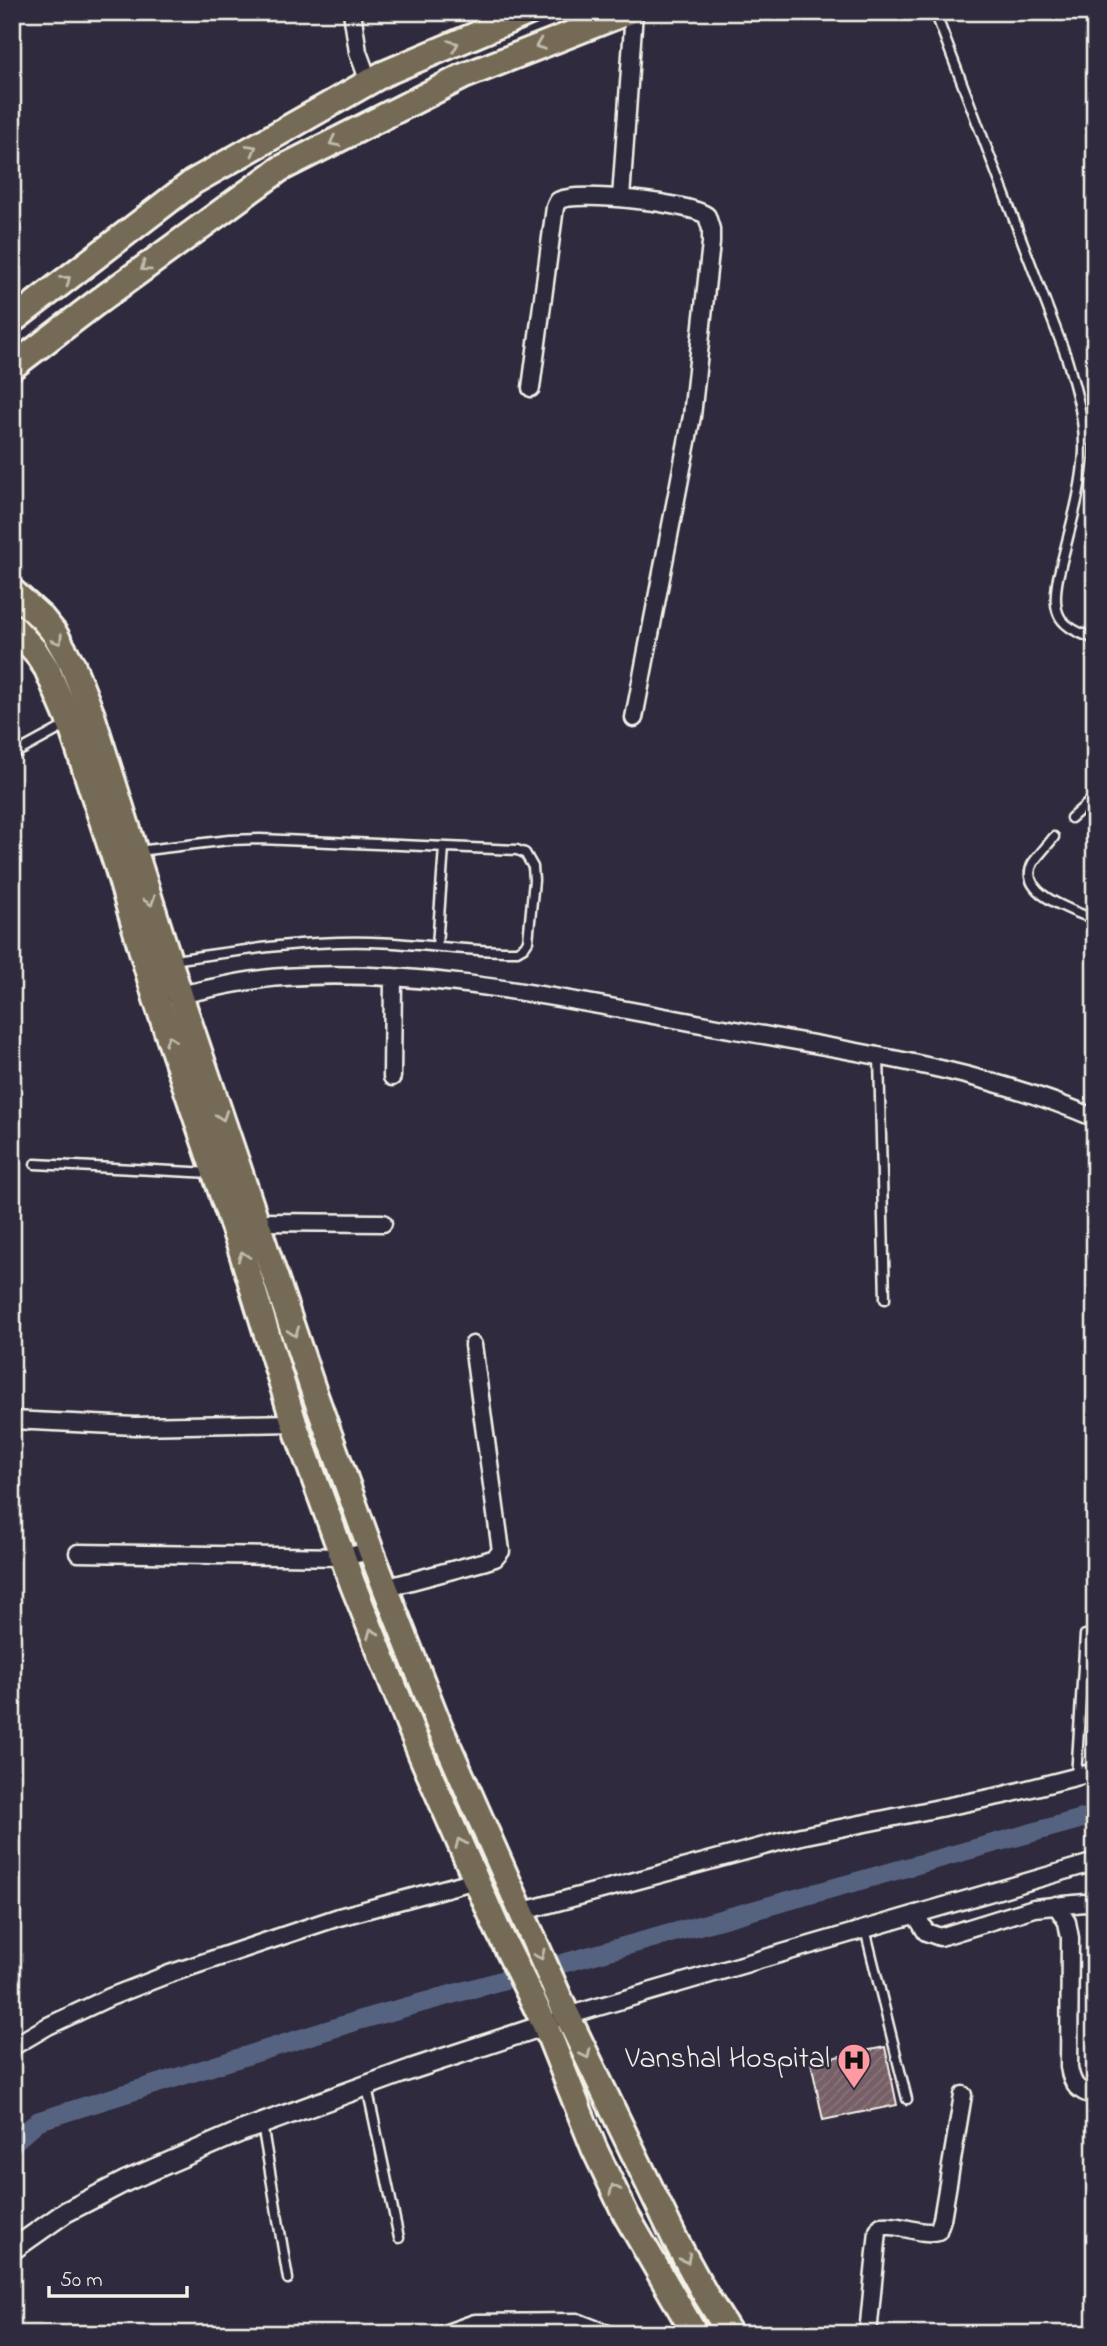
<svg xmlns="http://www.w3.org/2000/svg" width="1107" height="2346" viewBox="0 0 1107 2346" font-family="'Indie Flower',sans-serif">
<style>
.lines{fill:none;stroke-linecap:round;stroke-linejoin:round}
.canal{stroke:#576380;stroke-width:19}
.building{fill:url(#building-hatch);stroke:#f4f1e8;stroke-width:2}
.service-casing{stroke:#f4f1e8;stroke-width:13}
.minor-casing{stroke:#f4f1e8;stroke-width:21}
.tertiary-casing{stroke:#f4f1e8;stroke-width:24}
.primary-casing{stroke:#f4f1e8;stroke-width:30}
.trunk-casing{stroke:#f4f1e8;stroke-width:30}
.service{stroke:#2f2a3d;stroke-width:8}
.minor{stroke:#2f2a3d;stroke-width:16}
.tertiary{stroke:#2f2a3d;stroke-width:19}
.primary{stroke:#746b55;stroke-width:24}
.trunk{stroke:#746b55;stroke-width:24}
.oneway{stroke:#c1bbad}
.labels{text-anchor:middle;dominant-baseline:central;stroke-width:5;stroke-linejoin:round;paint-order:stroke}
.poi-label{font-size:30px;fill:#f4f1e8;stroke:#2f2a3d;text-anchor:end}
</style>
<defs>
<pattern id="building-hatch" width="6" height="6" patternUnits="userSpaceOnUse" patternTransform="scale(1.75)"><rect width="6" height="6" fill="#765e66"/><path d="M-1 1l2-2M0 6l6-6M5 7l2-2" fill="none" stroke="#8a767c"/></pattern>
</defs>
<rect width="100%" height="100%" fill="#2f2a3d"/>
<filter id="ink" filterUnits="userSpaceOnUse"><feTurbulence type="fractalNoise" baseFrequency=".0143" numOctaves="2"/><feDisplacementMap in="SourceGraphic" scale="14" xChannelSelector="R" yChannelSelector="G"/><feConvolveMatrix kernelMatrix="1 2 1 2 8 2 1 2 1" color-interpolation-filters="sRGB"/></filter>
<g filter="url(#ink)">
<g class="lines">
<!-- canal -->
<path class="canal" d="M 12,2144 L 38,2121 L 360,2020 L 1095,1815"/>
</g>
<!-- building -->
<path class="building" d="M 885,2047 L 897,2105 L 823,2120 L 811,2062 Z"/>
<g class="lines">
<defs>
<path id="service" d="M 935,12 L 1066,356 C 1075,387 1085,419 1084,451 C 1082,494 1067,537 1058,578 C 1051,616 1059,626 1095,639
M 12,755 L 67,725
M 1071,818 L 1095,797
M 1054,837 C 1048,845 1039,854 1033,863 C 1016,894 1075,911 1095,920
M 138,851 L 229,840 L 260,839 L 517,850 L 525,853 L 533,867 L 534,880 L 528,941 L 524,947 L 517,951 C 468,952 419,943 371,942 C 304,940 238,951 172,960
M 437,946 L 444,847
M 879,1056 L 885,1299
M 35,1164 L 212,1173
M 1076,1777 L 1085,1635
M 865,1929 L 907,2099
M 367,2087 L 399,2238
M 262,2124 L 288,2279"/>
<path id="minor" d="M 352,12 L 358,52 L 369,82
M 621,198 L 634,12
M 531,388 L 555,207 L 558,201 C 575,190 692,203 707,216 L 711,229 L 711,243 L 692,416 L 634,718
M 174,996 C 209,989 247,979 283,977 C 435,967 586,1004 735,1030 C 856,1052 981,1069 1095,1118
M 392,1077 L 393,977
M 258,1222 L 383,1223
M 12,1420 L 135,1426 L 294,1423
M 78,1553 L 343,1557 L 371,1551
M 385,1588 L 486,1561 L 495,1558 L 501,1551 L 473,1345
M 1056,1905 L 1067,1922 L 1070,1938 L 1069,2067 C 1072,2085 1077,2091 1095,2096
M 520,1912 L 801,1836 L 1004,1795 L 1095,1772
M 915,1914 L 926,1932 L 940,1937 L 1034,1908 L 1095,1902
M 560,2018 L 1095,1862
M 12,2047 L 48,2026 L 110,1997 L 169,1974 L 339,1917 L 476,1880
M 444,2334 L 475,2323 L 577,2322 L 608,2334
M 868,2334 L 878,2231 L 881,2226 C 900,2223 920,2236 938,2231 L 942,2219 L 963,2095"/>
<path id="tertiary" d="M 12,2250 L 66,2212 L 126,2181 L 242,2131 L 412,2069 L 545,2025"/>
<path id="primary" d="M 12,591 L 42,618 L 55,634 L 72,664 L 92,715 L 180,995 L 315,1395 L 371,1551 L 439,1725 L 567,2015 L 676,2241 L 705,2294 L 730,2334
M 12,626 L 36,652 L 47,669 L 70,723 L 117,866 L 156,999 L 242,1253 L 294,1423 L 353,1585 L 422,1757 L 497,1928 L 545,2025 L 594,2148 L 626,2215 L 695,2334"/>
<path id="trunk" d="M 12,321 L 193,182 L 383,74 L 530,12
M 12,367 L 96,303 L 280,169 L 464,76 L 627,12"/>
</defs>
<!-- service casing -->
<use href="#service" class="service-casing"/>
<!-- minor casing -->
<use href="#minor" class="minor-casing"/>
<!-- tertiary casing -->
<use href="#tertiary" class="tertiary-casing"/>
<!-- primary casing -->
<use href="#primary" class="primary-casing"/>
<!-- trunk casing -->
<use href="#trunk" class="trunk-casing"/>
<!-- service -->
<use href="#service" class="service"/>
<!-- minor -->
<use href="#minor" class="minor"/>
<!-- tertiary -->
<use href="#tertiary" class="tertiary"/>
<!-- primary -->
<use href="#primary" class="primary"/>
<!-- trunk -->
<use href="#trunk" class="trunk"/>
</g>
<!-- one-way arrows -->
<defs><path id="oneway-chevron" d="M-2-3.5L2.5 0L-2 3.5" fill="none" stroke-width="1.6" stroke-linecap="round" stroke-linejoin="round" transform="scale(1.75)"/></defs>
<g class="oneway">
<use href="#oneway-chevron" transform="translate(454 45) rotate(-23)"/>
<use href="#oneway-chevron" transform="translate(540 45) rotate(158)"/>
<use href="#oneway-chevron" transform="translate(334 142) rotate(153)"/>
<use href="#oneway-chevron" transform="translate(252 149) rotate(-29)"/>
<use href="#oneway-chevron" transform="translate(145 267) rotate(144)"/>
<use href="#oneway-chevron" transform="translate(66 280) rotate(-38)"/>
<use href="#oneway-chevron" transform="translate(58 640) rotate(58)"/>
<use href="#oneway-chevron" transform="translate(150 901) rotate(72)"/>
<use href="#oneway-chevron" transform="translate(170 1040) rotate(-109)"/>
<use href="#oneway-chevron" transform="translate(222 1116) rotate(71)"/>
<use href="#oneway-chevron" transform="translate(243 1256) rotate(-108)"/>
<use href="#oneway-chevron" transform="translate(294 1332) rotate(72)"/>
<use href="#oneway-chevron" transform="translate(372 1633) rotate(-112)"/>
<use href="#oneway-chevron" transform="translate(460 1843) rotate(-114)"/>
<use href="#oneway-chevron" transform="translate(540 1955) rotate(65)"/>
<use href="#oneway-chevron" transform="translate(586 2054) rotate(64)"/>
<use href="#oneway-chevron" transform="translate(614 2189) rotate(-115)"/>
<use href="#oneway-chevron" transform="translate(686 2259) rotate(62)"/>
</g>
</g>
<!-- icons -->
<defs>
<symbol id="hospital-pin" viewBox="-11 -11 22 30"><path d="M0 17L-7.5 6A9.5 9.5 0 1 1 7.5 6Z" fill="#ff9aa2" stroke="#2f2a3d"/><path d="M-5-5h3v3.5h4V-5h3V5h-3V1.5h-4V5h-3Z" fill="#111"/></symbol>
</defs>
<g fill-rule="evenodd">
<use href="#hospital-pin" x="835" y="2041" width="38" height="52"/>
</g>
<g class="labels">
<!-- poi labels -->
<g class="poi-label">
<text x="830" y="2060">Vanshal Hospital</text>
</g>
</g>
<!-- margin -->
<rect width="1107" height="2346" fill="none" stroke="#2f2a3d" stroke-width="42"/>
<rect x="21" y="21" width="1065" height="2304" fill="none" stroke="#f4f1e8" stroke-width="2.5" filter="url(#ink)"/>
<!-- scale -->
<path d="M49 2286v10h138v-10" fill="none" stroke="#f4f1e8" stroke-width="3.5"/>
<text x="60" y="2286" font-size="21" fill="#f4f1e8" stroke="#2f2a3d" stroke-width="5" paint-order="stroke">50 m</text>
</svg>
